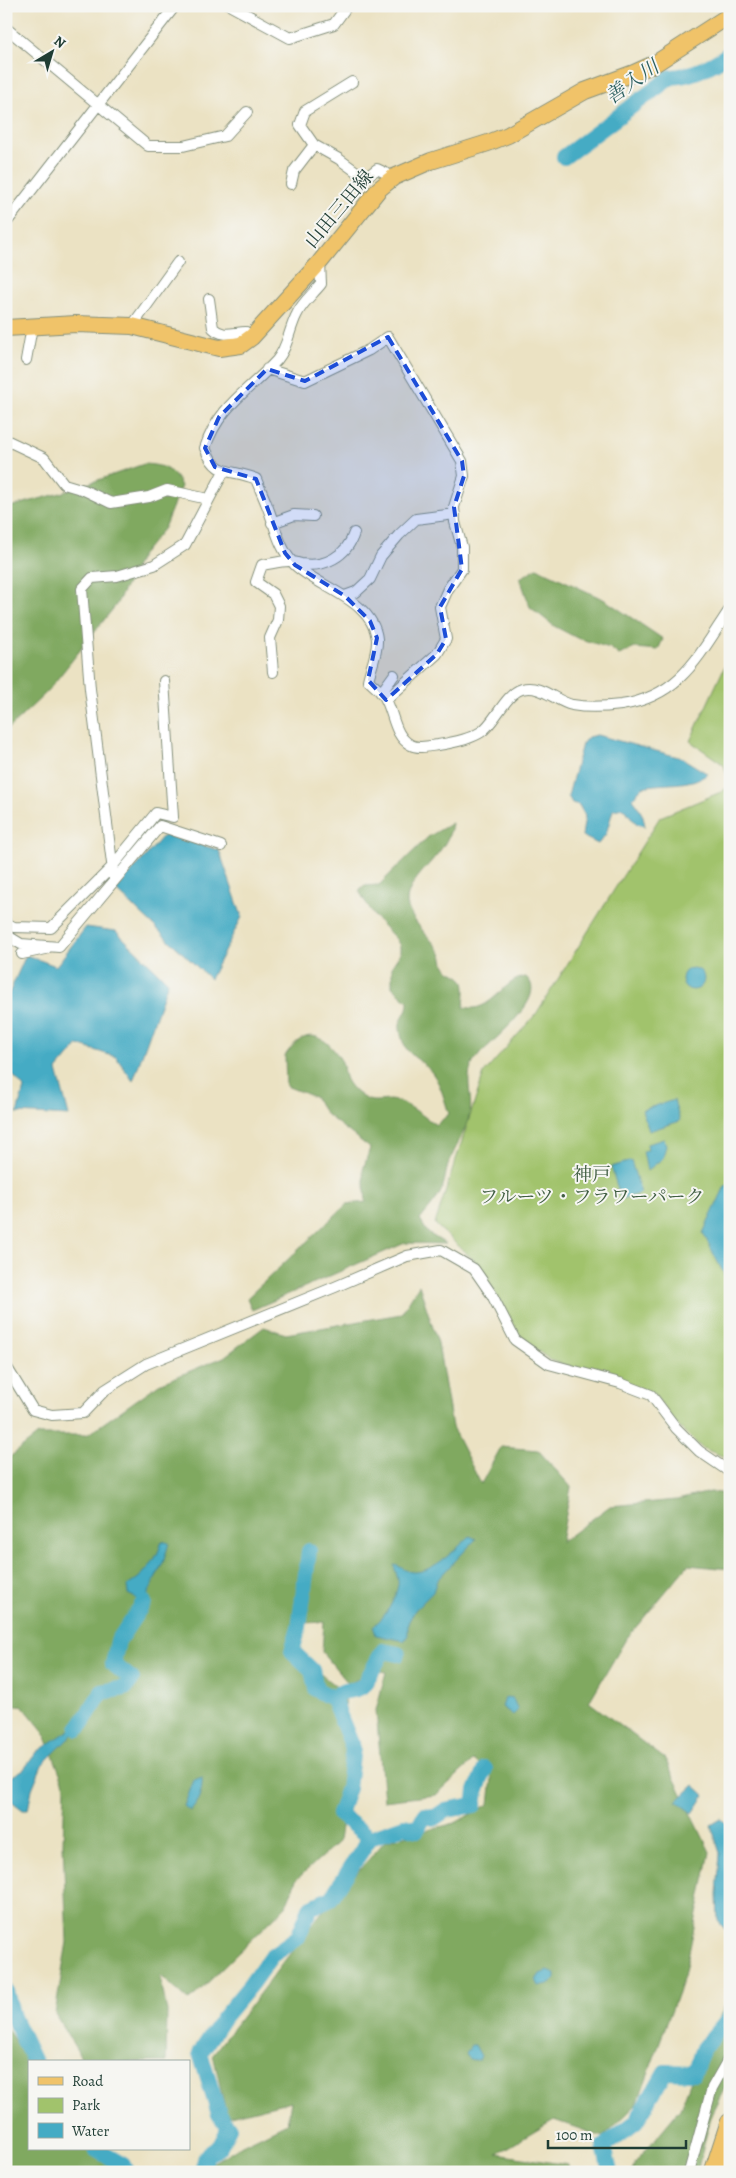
<svg xmlns="http://www.w3.org/2000/svg" width="736" height="2178" viewBox="0 0 736 2178" font-family="Alegreya,'Noto Serif JP',serif">
<style>
.green{fill:#a1c36c;stroke:#608050}
.forest{fill:#80a960;stroke:#50734a}
.water{fill:#44abc4;stroke:#32747c}
.lines{fill:none;stroke-linecap:round;stroke-linejoin:round}
.river{stroke:#44abc4;stroke-width:16}
.street-casing{stroke:#85907c;stroke-width:12}
.primary-casing{stroke:#85907c;stroke-width:18}
.highway-casing{stroke:#85907c;stroke-width:21}
.street{stroke:#fff;stroke-width:10}
.primary{stroke:#f0c369;stroke-width:16}
.highway{stroke:#f0c369;stroke-width:19}
.marked{fill:#1d4ed8;fill-opacity:0.2;stroke:#1d4ed8;stroke-width:4;stroke-dasharray:10 6;stroke-linejoin:round}
.labels{text-anchor:middle;dominant-baseline:central;stroke-width:4;stroke-linejoin:round;paint-order:stroke}
.street-label{font-size:19px;fill:#1f3d34;stroke:#f6f6f2}
.park-label{font-size:19px;fill:#405e42;stroke:#f6f6f2}
.water-label{font-size:20px;font-style:italic;fill:#2a5e5f;stroke:#f6f6f2}
</style>
<rect width="100%" height="100%" fill="#f6f6f2"/>
<filter id="ink" filterUnits="userSpaceOnUse"><feTurbulence type="fractalNoise" baseFrequency=".02" numOctaves="2"/><feDisplacementMap in="SourceGraphic" scale="10" xChannelSelector="R" yChannelSelector="G"/><feConvolveMatrix kernelMatrix="1 2 1 2 8 2 1 2 1" color-interpolation-filters="sRGB"/></filter>
<filter id="wash" filterUnits="userSpaceOnUse"><feTurbulence type="fractalNoise" baseFrequency=".0096" numOctaves="4" result="noise"/><feDisplacementMap in="SourceGraphic" scale="20" xChannelSelector="R" yChannelSelector="G"/><feGaussianBlur stdDeviation="1.12" result="paint"/><feColorMatrix in="noise" values="0 0 0 0 0 0 0 0 0 0 0 0 0 0 0 0 0 1.4 0 .05"/><feComposite in="paint" operator="in"/></filter>
<g filter="url(#wash)">
<rect width="100%" height="100%" fill="#ebe2c3"/>
<!-- green -->
<path class="green" d="M 730,655 L 730,785 L 724,765 L 690,741 Z
M 730,786 L 730,1459 L 702,1448 L 678,1426 L 653,1393 L 550,1360 L 521,1338 L 479,1265 L 435,1224 L 484,1073 L 536,1014 L 660,817 L 721,792 Z"/>
<!-- forest -->
<path class="forest" d="M 144,464 C 163,465 173,469 181,486 L 164,528 L 141,556 L 116,605 L 47,692 L 6,731 L 6,508 L 61,493 Z
M 537,568 L 605,600 L 663,639 L 658,650 L 635,648 L 619,655 L 610,648 L 577,638 L 554,626 L 530,607 L 520,578 Z
M 452,823 C 449,855 408,875 407,901 C 407,919 435,941 442,955 C 444,959 443,963 445,966 C 449,973 459,974 463,980 C 467,987 464,1000 464,1007 C 491,1015 503,978 526,977 C 552,999 483,1045 473,1063 C 464,1079 473,1097 470,1113 C 466,1129 456,1147 449,1162 C 445,1173 445,1186 439,1195 C 434,1204 426,1212 420,1220 L 428,1233 L 446,1244 L 405,1243 L 252,1310 L 247,1298 L 347,1204 L 366,1202 L 363,1170 L 370,1148 L 327,1115 L 314,1097 L 286,1086 L 285,1056 C 305,1025 325,1033 342,1062 C 344,1067 343,1072 345,1077 C 347,1085 359,1096 366,1099 C 376,1104 386,1098 396,1101 C 410,1104 424,1117 436,1125 L 449,1114 C 445,1102 441,1085 433,1074 C 419,1055 404,1059 400,1029 C 398,1018 409,1013 408,1001 L 392,987 L 392,966 L 400,954 L 400,946 L 396,939 L 374,916 L 359,891 L 363,886 L 379,885 L 428,837 Z
M 419,1285 L 438,1343 L 452,1427 L 481,1484 L 501,1447 L 538,1450 L 571,1487 L 561,1542 L 610,1506 L 677,1500 L 710,1492 L 730,1494 L 730,1569 L 688,1565 L 626,1639 L 589,1702 L 665,1759 L 710,1852 L 684,1976 L 637,2104 L 603,2137 L 554,2120 L 497,2154 L 568,2165 L 569,2172 L 207,2172 L 207,2166 L 242,2145 L 287,2123 L 291,2101 L 227,2117 L 213,2054 L 322,1912 L 385,1841 L 455,1823 L 489,1804 L 492,1778 L 474,1760 L 436,1795 L 384,1801 L 376,1710 L 386,1672 L 374,1670 L 349,1684 L 322,1652 L 324,1622 L 304,1623 L 297,1655 L 344,1693 L 348,1777 L 339,1841 L 296,1880 L 286,1906 L 189,2001 L 160,1975 L 167,2012 L 166,2062 L 84,2062 L 55,2014 L 67,1942 L 63,1843 L 65,1786 L 44,1732 L 22,1705 L 6,1708 L 6,1460 L 38,1435 L 87,1435 L 159,1384 L 224,1357 L 264,1327 L 286,1334 L 401,1314 Z
M 730,1996 L 730,2078 L 712,2113 L 697,2172 L 632,2172 L 635,2163 L 680,2109 L 700,2056 Z
M 6,2028 L 30,2062 L 29,2062 L 29,2149 L 108,2149 L 122,2159 L 125,2172 L 6,2172 Z"/>
<!-- water -->
<path class="water" d="M 597,735 L 682,758 L 708,774 C 689,787 664,782 642,787 L 633,798 L 643,816 L 645,826 L 637,824 L 623,808 L 613,810 L 606,834 L 598,844 L 582,836 L 585,816 L 579,805 L 572,803 L 568,796 L 582,744 L 588,737 Z
M 164,835 L 219,850 L 242,917 L 210,979 L 116,890 Z
M 86,927 L 116,931 L 168,982 L 133,1081 L 116,1057 L 78,1045 L 57,1070 L 69,1116 L 17,1113 L 24,1088 L 6,1067 L 6,1000 L 26,955 L 56,966 Z
M682 979a11 11 0 1 1 22 0a11 11 0 1 1-22 0Z
M 674,1100 L 680,1121 L 649,1131 L 642,1110 Z
M 664,1139 L 666,1145 L 663,1158 L 647,1171 L 643,1151 L 648,1150 L 647,1144 Z
M 631,1161 L 641,1193 L 621,1199 L 611,1167 Z
M 730,1184 L 730,1286 L 703,1233 L 725,1186 Z
M 470,1536 L 476,1539 L 437,1580 L 433,1592 L 415,1610 L 408,1623 L 408,1635 L 404,1641 L 376,1635 L 373,1626 C 386,1617 395,1600 398,1585 C 399,1579 395,1571 394,1565 C 401,1566 402,1569 408,1571 C 428,1578 457,1548 470,1536 Z
M 162,1541 L 169,1543 L 163,1563 L 144,1602 L 128,1594 L 127,1586 C 144,1576 157,1560 162,1541 Z
M 505,1698 L 513,1699 L 518,1710 L 513,1715 L 502,1707 Z
M 77,1725 L 78,1729 L 42,1765 L 32,1789 L 28,1810 L 23,1810 L 6,1797 L 6,1780 L 24,1769 L 37,1752 Z
M 202,1777 C 203,1790 199,1801 190,1811 L 184,1806 L 194,1780 Z
M 694,1785 L 705,1795 L 693,1813 L 677,1801 Z
M 721,1819 L 730,1825 L 730,1935 L 718,1921 L 717,1894 L 720,1853 L 711,1825 Z
M 547,1971 L 555,1974 L 555,1979 L 548,1984 L 539,1986 L 536,1980 L 540,1974 Z
M 471,2045 L 475,2045 L 481,2056 L 479,2060 C 473,2060 468,2060 465,2054 Z"/>
<g class="lines">
<!-- river -->
<path class="river" d="M 564,157 L 671,77 C 693,76 712,66 730,53
M 333,1699 C 344,1686 354,1694 364,1685 L 383,1651 L 398,1654
M 78,1729 L 102,1692 L 125,1688 L 132,1679 L 113,1664 L 118,1641 L 144,1602
M 370,1838 L 404,1826 L 417,1830 L 425,1815 L 434,1818 L 446,1810 L 474,1805 L 476,1791 L 485,1769
M 6,1991 L 13,2017 L 34,2062
M 95,2149 L 123,2165 L 126,2172
M 202,2172 L 206,2156 L 220,2146 L 229,2128 L 219,2114 L 200,2053 L 223,2018 L 251,1984 L 271,1956 L 298,1937 L 310,1908 L 331,1898 L 370,1838 L 339,1814 L 348,1788 L 353,1748 L 333,1699 L 316,1689 L 312,1670 L 292,1651 L 299,1627 L 309,1551
M 610,2172 L 604,2146 L 636,2122 L 665,2072 L 694,2073 L 703,2048 L 730,2017"/>
</g>
</g>
<g filter="url(#ink)">
<g class="lines">
<defs>
<path id="street" d="M 231,6 L 290,38 L 334,24 L 347,6
M 6,28 L 148,146 L 183,146 L 225,136 L 247,112
M 352,82 L 305,111 L 300,125 L 314,145 L 339,159 L 365,178 L 377,169 L 394,177
M 291,184 L 294,171 L 314,145
M 6,223 L 175,6
M 320,262 L 321,284 C 313,294 302,303 297,314 C 289,329 288,347 277,360 C 249,391 219,405 205,448 C 217,478 230,468 256,479 C 259,487 263,495 266,503 C 275,524 278,548 295,565 C 319,588 373,600 377,639 C 378,652 371,667 368,680 C 373,685 380,690 384,696 C 394,711 393,736 411,745 C 418,749 430,746 438,745 C 451,743 469,740 481,732 C 495,723 505,694 522,689 C 541,684 555,701 572,705 C 588,708 605,707 621,705 C 681,696 699,655 730,609
M 209,299 L 213,328 C 223,338 234,332 246,332 L 252,337
M 132,326 L 178,262
M 26,360 L 32,327
M 267,369 L 305,381 L 369,350 L 388,337 L 462,461 L 464,476 L 454,507 L 455,522 L 462,547 L 462,569 L 448,589 L 440,607 L 446,639 L 437,654 L 386,700
M 6,440 L 44,458 L 64,484 L 84,490 L 111,503 L 149,497 L 167,490 L 208,499
M 272,523 L 294,515 L 313,516
M 345,596 L 356,592 L 370,579 L 381,556 L 399,535 L 416,519 L 455,514
M 273,672 L 270,638 L 278,620 L 279,606 L 273,594 L 256,582 L 262,565 C 270,564 280,561 289,561 C 293,561 296,563 301,564 C 324,568 347,556 354,533
M 381,693 L 394,675
M 114,879 L 90,689 L 82,589 L 92,578 L 117,576 L 154,565 L 185,545 L 224,471
M 6,923 L 14,927 L 51,928 L 111,868 L 156,813 L 173,817 L 164,681
M 6,935 L 21,944 L 59,947 L 160,826 L 221,846
M 22,954 L 46,949
M 6,1366 L 33,1410 L 52,1415 L 83,1413 L 105,1390 L 146,1364 L 335,1287 L 407,1256 L 441,1250 L 474,1269 L 492,1295 L 515,1340 L 549,1364 L 620,1383 L 651,1395 L 676,1428 L 699,1451 L 730,1472
M 689,2172 L 712,2088 L 730,2056"/>
<path id="primary" d="M 6,328 L 76,324 L 132,326 L 219,348 L 241,345 L 252,337 L 320,262 L 379,189 L 394,177 L 431,161 L 488,143 L 508,135 L 585,91 L 634,73 L 656,63 L 730,15"/>
<path id="highway" d="M 714,2172 L 730,2123"/>
</defs>
<!-- street casing -->
<use href="#street" class="street-casing"/>
<!-- primary casing -->
<use href="#primary" class="primary-casing"/>
<!-- highway casing -->
<use href="#highway" class="highway-casing"/>
<!-- street -->
<use href="#street" class="street"/>
<!-- primary -->
<use href="#primary" class="primary"/>
<!-- highway -->
<use href="#highway" class="highway"/>
</g>
</g>
<!-- marked area -->
<path class="marked" d="M 388,337 L 462,461 L 464,476 L 454,507 L 462,569 L 440,607 L 446,639 L 437,654 L 386,700 L 368,680 L 377,638 L 370,621 L 345,596 L 295,565 L 285,553 L 256,479 L 215,467 L 205,448 L 219,417 L 267,369 L 305,381 Z"/>
<g class="labels">
<!-- street labels -->
<g class="street-label">
<text transform="translate(339 209) rotate(-50)">山田三田線</text>
</g>
<!-- park labels -->
<g class="park-label">
<text x="592" y="1175">神戸<tspan x="592" dy="22">フルーツ・フラワーパーク</tspan></text>
</g>
<!-- water labels -->
<g class="water-label">
<text transform="translate(632 82) rotate(-35)">善入川</text>
</g>
</g>
<!-- margin -->
<rect width="736" height="2178" fill="none" stroke="#f6f6f2" stroke-width="25"/>
<!-- legend -->
<rect x="28" y="2060" width="162" height="90" fill="#f6f6f2" stroke="#a0aca6"/>
<rect x="38" y="2077" width="25" height="8" fill="#f0c369" stroke="#a0aca6"/>
<text x="72" y="2086" font-size="15" fill="#1f3d34">Road</text>
<rect x="38" y="2098" width="25" height="15" fill="#a1c36c" stroke="#a0aca6"/>
<text x="72" y="2110" font-size="15" fill="#1f3d34">Park</text>
<rect x="38" y="2123" width="25" height="15" fill="#44abc4" stroke="#a0aca6"/>
<text x="72" y="2136" font-size="15" fill="#1f3d34">Water</text>
<!-- north arrow -->
<g transform="translate(52 52) rotate(38)" stroke="#f6f6f2" stroke-width="4" paint-order="stroke">
<path d="M0-4L9 19L0 12L-9 19Z" fill="#1f3d34"/>
<text y="-8" font-size="14" font-weight="bold" text-anchor="middle" fill="#1f3d34">N</text>
</g>
<!-- scale -->
<path d="M548 2140v8h138v-8" fill="none" stroke="#1f3d34" stroke-width="2.5"/>
<text x="556" y="2140" font-size="15" fill="#1f3d34" stroke="#f6f6f2" stroke-width="4" paint-order="stroke">100 m</text>
</svg>
